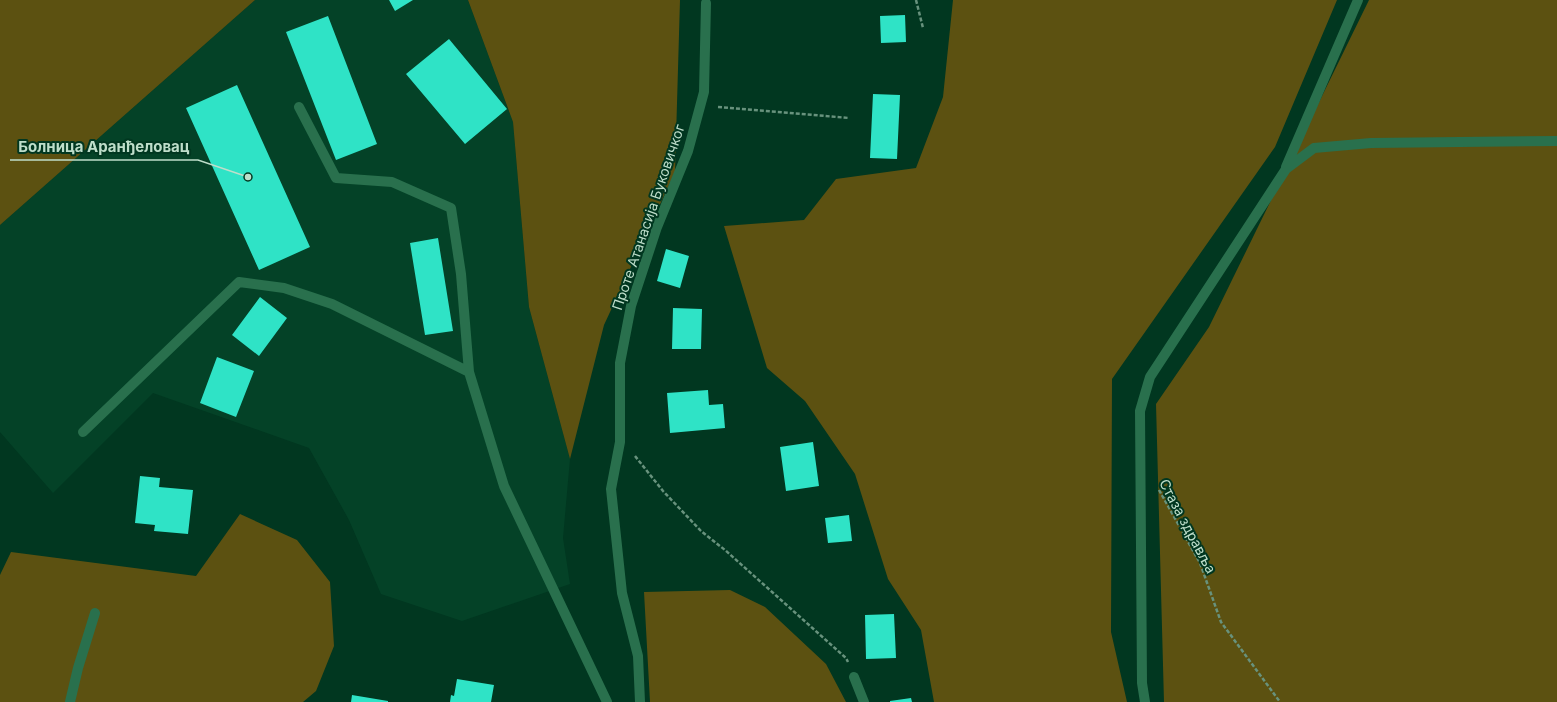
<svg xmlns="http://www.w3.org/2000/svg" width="1557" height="702" viewBox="0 0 1557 702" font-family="Inter,sans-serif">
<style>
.built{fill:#044227}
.green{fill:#5c5111}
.building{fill:#2fe3c6}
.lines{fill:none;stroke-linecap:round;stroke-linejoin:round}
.path{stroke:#68927d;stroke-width:2.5;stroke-dasharray:4 2;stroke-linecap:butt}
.minor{stroke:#29704d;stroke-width:10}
.labels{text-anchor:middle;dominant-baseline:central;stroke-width:4;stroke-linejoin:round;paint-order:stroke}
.street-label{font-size:14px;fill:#bedeca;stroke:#013720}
.leader{fill:none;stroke:#bedeca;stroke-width:1.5}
.callout-dot{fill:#bedeca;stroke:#013720;stroke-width:1.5}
.callout-label{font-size:15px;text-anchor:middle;font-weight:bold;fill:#bedeca;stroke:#013720;stroke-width:4;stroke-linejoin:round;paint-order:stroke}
</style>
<rect width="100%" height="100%" fill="#013720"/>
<!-- built -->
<path class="built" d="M 255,0 L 468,0 L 513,122 L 529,307 L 570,459 L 563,538 L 570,584 L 462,621 L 381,594 L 349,520 L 309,448 L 153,393 L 53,493 L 0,432 L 0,225 Z"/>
<!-- green -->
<path class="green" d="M 0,0 L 255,0 L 0,225 Z
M 468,0 L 680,0 L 675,172 L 604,325 L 570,459 L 529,307 L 513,122 Z
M 953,0 L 1337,0 L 1275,147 L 1112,379 L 1111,632 L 1127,702 L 934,702 L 921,630 L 888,579 L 855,474 L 805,401 L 767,368 L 724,226 L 804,220 L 836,179 L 916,168 L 943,97 Z
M 1369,0 L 1557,0 L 1557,702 L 1164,702 L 1156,404 L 1209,327 Z
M 240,514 L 297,540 L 330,582 L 334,646 L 316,691 L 303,702 L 0,702 L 0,575 L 11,552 L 196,576 Z
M 730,590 L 765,607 L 826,664 L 846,702 L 650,702 L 644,592 Z"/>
<!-- building -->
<path class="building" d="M 389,0 L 413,0 L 395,11 Z
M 905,15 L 906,42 L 881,43 L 880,16 Z
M 328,16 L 377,144 L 336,160 L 286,32 Z
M 449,39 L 507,109 L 465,144 L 406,74 Z
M 237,85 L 310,247 L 259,270 L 186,108 Z
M 873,94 L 900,95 L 897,159 L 870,158 Z
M 438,238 L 453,331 L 425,335 L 410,243 Z
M 666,249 L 689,256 L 680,288 L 657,281 Z
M 260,297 L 287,318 L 259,356 L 232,335 Z
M 673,308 L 702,309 L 701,349 L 672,349 Z
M 217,357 L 254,371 L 236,417 L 200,403 Z
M 708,390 L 709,405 L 723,404 L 725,428 L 670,433 L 667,393 Z
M 813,442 L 819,486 L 786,491 L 780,447 Z
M 140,476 L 160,478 L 159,487 L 193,490 L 188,534 L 154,531 L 155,525 L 135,523 Z
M 849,515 L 852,541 L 828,543 L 825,518 Z
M 894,614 L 896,658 L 866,659 L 865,615 Z
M 457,679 L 494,685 L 491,702 L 450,702 L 451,695 L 454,696 Z
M 352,695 L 388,701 L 388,702 L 351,702 Z
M 911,698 L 912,702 L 890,702 L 890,701 Z"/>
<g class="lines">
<!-- path -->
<path class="path" d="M 916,0 L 923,28
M 718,107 L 849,118
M 635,456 L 663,491 L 701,531 L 725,550 L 846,658 L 848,662
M 1159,490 L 1200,563 L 1221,622 L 1280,702"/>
<!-- minor -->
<path class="minor" d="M 299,107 L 336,178 L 392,182 L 451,208 L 461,274 L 469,372
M 1286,167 L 1358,0
M 83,432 L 239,282 L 284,288 L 332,304 L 469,372 L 504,486 L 607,702
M 854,677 L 864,702
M 70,702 L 78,668 L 95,613
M 640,702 L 638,656 L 622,593 L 611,489 L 620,442 L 620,363 L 631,306 L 657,227 L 688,151 L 704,92 L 706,3
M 1145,702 L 1142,683 L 1140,411 L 1150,377 L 1286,169 L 1314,148 L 1371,143 L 1557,141"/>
</g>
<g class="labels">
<!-- street labels -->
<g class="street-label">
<text transform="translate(648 217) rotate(-71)">Проте Атанасија Буковичког</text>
<text transform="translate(1188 526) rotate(62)">Стаза здравља</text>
</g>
</g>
<!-- callouts -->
<path class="leader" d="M248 177L198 160H10"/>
<circle class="callout-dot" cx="248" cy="177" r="4"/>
<g class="callout-label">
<text x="104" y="152">Болница Аранђеловац</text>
</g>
</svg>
